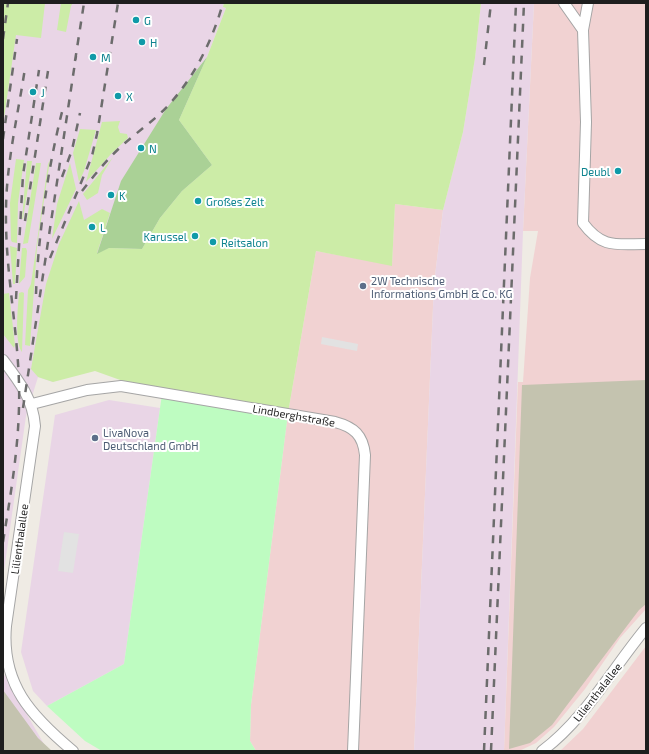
<svg xmlns="http://www.w3.org/2000/svg" width="649" height="754" viewBox="0 0 649 754" font-family="'Exo 2',sans-serif">
<style>
.commercial{fill:#f1d2d2}
.industrial{fill:#e9d5e6}
.construction{fill:#c4c3af}
.grass{fill:#cceca7}
.forest{fill:#aad196}
.park{fill:#befcc1}
.parking{fill:#e2e2e2}
.lines{fill:none;stroke-linecap:round;stroke-linejoin:round}
.street-casing{stroke:#a5a5a5;stroke-width:12}
.street{stroke:#fff;stroke-width:10}
.rail{stroke:#6c6c6c;stroke-width:2.5;stroke-dasharray:8 8;stroke-linecap:butt}
.culture-dot{fill:#0f9aa8;stroke:#fff;stroke-width:1.5}
.service-dot{fill:#5c6f8a;stroke:#fff;stroke-width:1.5}
.labels{text-anchor:middle;dominant-baseline:central;stroke-width:4;stroke-linejoin:round;paint-order:stroke}
.culture-label{font-size:11px;fill:#0d838f;stroke:#fff;text-anchor:start}
.service-label{font-size:11px;fill:#4e5e75;stroke:#fff;text-anchor:start}
.street-label{font-size:11px;fill:#1e1e1e;stroke:#fff}
</style>
<rect width="100%" height="100%" fill="#efebe4"/>
<!-- commercial -->
<path class="commercial" d="M 534,3 L 646,3 L 646,609 L 620,638 L 585,689 L 554,727 L 536,743 L 519,751 L 504,751 L 518,382 L 523,382 L 530,278 L 538,231 L 523,231 Z
M 395,204 L 443,210 L 434,284 L 414,751 L 256,751 L 250,741 L 251,705 L 288,413 L 316,251 L 392,265 Z
M 646,646 L 646,751 L 560,751 L 583,729 Z"/>
<!-- industrial -->
<path class="industrial" d="M 3,3 L 224,3 L 223,7 L 226,8 L 207,57 L 148,158 L 53,382 L 38,377 L 26,416 L 3,578 Z
M 481,3 L 534,3 L 523,231 L 504,751 L 414,751 L 434,284 L 443,210 L 463,132 L 475,58 Z
M 109,400 L 160,408 L 124,664 L 47,706 L 33,691 L 21,652 L 55,415 Z
M 3,673 L 48,751 L 3,751 Z"/>
<!-- construction -->
<path class="construction" d="M 646,380 L 646,604 L 639,610 L 552,725 L 530,743 L 509,749 L 522,385 Z
M 3,690 L 38,738 L 52,751 L 3,751 Z"/>
<!-- grass -->
<path class="grass" d="M 3,3 L 45,3 L 41,38 L 16,35 L 3,125 Z
M 61,3 L 73,3 L 71,6 L 66,32 L 57,30 Z
M 224,3 L 481,3 L 475,58 L 463,132 L 443,210 L 395,204 L 392,266 L 316,251 L 288,413 L 151,391 L 95,371 L 53,382 L 38,377 L 31,369 L 46,284 L 59,244 L 79,201 L 84,220 L 102,209 L 110,213 L 97,253 L 109,248 L 142,249 L 160,218 L 182,191 L 212,165 L 179,120 L 207,57 L 226,8 L 223,7 Z
M 120,121 L 118,127 L 120,133 L 127,134 L 128,138 L 111,154 L 86,182 L 102,122 Z
M 80,129 L 96,130 L 84,171 L 79,182 L 73,153 Z
M 113,157 L 102,175 L 98,193 L 87,200 L 83,194 Z
M 16,159 L 24,160 L 18,203 L 17,243 L 12,242 L 11,240 L 10,203 Z
M 50,160 L 37,247 L 30,346 L 25,345 L 28,290 L 31,284 L 48,164 Z
M 27,161 L 32,161 L 23,219 L 22,219 Z
M 36,163 L 41,163 L 28,243 L 23,244 Z
M 70,163 L 76,189 L 52,239 L 57,204 Z
M 10,246 L 17,248 L 15,284 L 13,284 Z
M 22,248 L 26,248 L 27,251 L 25,277 L 19,284 Z
M 22,292 L 24,293 L 22,352 C 14,342 18,306 19,293 Z
M 9,293 L 15,345 L 14,348 L 3,334 L 3,294 Z"/>
<!-- forest -->
<path class="forest" d="M 207,57 L 179,120 L 212,165 L 182,191 L 160,218 L 142,249 L 109,248 L 97,254 L 121,181 L 166,109 Z"/>
<!-- park -->
<path class="park" d="M 162,394 L 288,413 L 251,705 L 250,741 L 256,751 L 102,751 L 85,741 L 47,706 L 124,664 Z"/>
<!-- parking -->
<path class="parking" d="M 322,337 L 358,344 L 357,351 L 321,344 Z
M 64,532 L 79,534 L 73,573 L 58,571 Z"/>
<g class="lines">
<defs>
<path id="street" d="M 564,3 L 583,30
M 588,3 L 583,30 L 586,122 L 583,223 C 602,249 617,244 646,244
M 3,360 C 19,381 33,399 35,426 L 6,626 C 1,684 31,716 73,751
M 32,404 L 87,390 L 121,386 L 335,422 C 354,427 363,435 365,455 L 353,751
M 542,751 C 585,719 612,669 646,628"/>
</defs>
<!-- street casing -->
<use href="#street" class="street-casing"/>
<!-- street -->
<use href="#street" class="street"/>
<!-- rail -->
<path class="rail" d="M 3,39 L 8,3
M 75,61 L 84,3
M 484,65 L 491,3
M 3,139 L 17,39
M 62,177 L 72,150 L 80,113
M 82,191 C 95,174 109,157 125,143 C 141,129 159,117 173,100 C 197,72 213,38 223,3
M 25,221 L 48,71
M 50,258 L 92,156 L 97,134 L 118,3
M 36,294 C 38,237 48,167 62,112
M 16,299 L 23,175 L 39,70
M 23,408 L 76,56
M 3,542 C 10,498 18,453 19,407 C 21,342 5,277 6,212 C 6,164 18,115 25,68
M 484,751 L 516,3
M 491,751 L 524,3"/>
</g>
<!-- markers -->
<g class="culture-dot">
<circle cx="136" cy="20" r="4"/>
<circle cx="142" cy="42" r="4"/>
<circle cx="93" cy="57" r="4"/>
<circle cx="33" cy="92" r="4"/>
<circle cx="118" cy="96" r="4"/>
<circle cx="141" cy="148" r="4"/>
<circle cx="618" cy="171" r="4"/>
<circle cx="111" cy="195" r="4"/>
<circle cx="198" cy="201" r="4"/>
<circle cx="92" cy="227" r="4"/>
<circle cx="195" cy="236" r="4"/>
<circle cx="213" cy="242" r="4"/>
</g>
<g class="service-dot">
<circle cx="363" cy="286" r="4"/>
<circle cx="95" cy="438" r="4"/>
</g>
<g class="labels">
<!-- culture labels -->
<g class="culture-label">
<text x="144" y="20">G</text>
<text x="150" y="42">H</text>
<text x="101" y="57">M</text>
<text x="41" y="92">J</text>
<text x="126" y="96">X</text>
<text x="149" y="148">N</text>
<text x="610" y="171" text-anchor="end">Deubl</text>
<text x="119" y="195">K</text>
<text x="206" y="201">Großes Zelt</text>
<text x="100" y="227">L</text>
<text x="187" y="236" text-anchor="end">Karussel</text>
<text x="221" y="242">Reitsalon</text>
</g>
<!-- service labels -->
<g class="service-label">
<text x="371" y="280">2W Technische<tspan x="371" dy="13">Informations GmbH &amp; Co. KG</tspan></text>
<text x="103" y="432">LivaNova<tspan x="103" dy="13">Deutschland GmbH</tspan></text>
</g>
<!-- street labels -->
<g class="street-label">
<text transform="translate(294 415) rotate(10)">Lindberghstraße</text>
<text transform="translate(19 539) rotate(-82)">Lilienthalallee</text>
<text transform="translate(597 692) rotate(-52)">Lilienthalallee</text>
</g>
</g>
<!-- border -->
<rect width="649" height="754" fill="none" stroke="#1e1e1e" stroke-width="8"/>
</svg>
